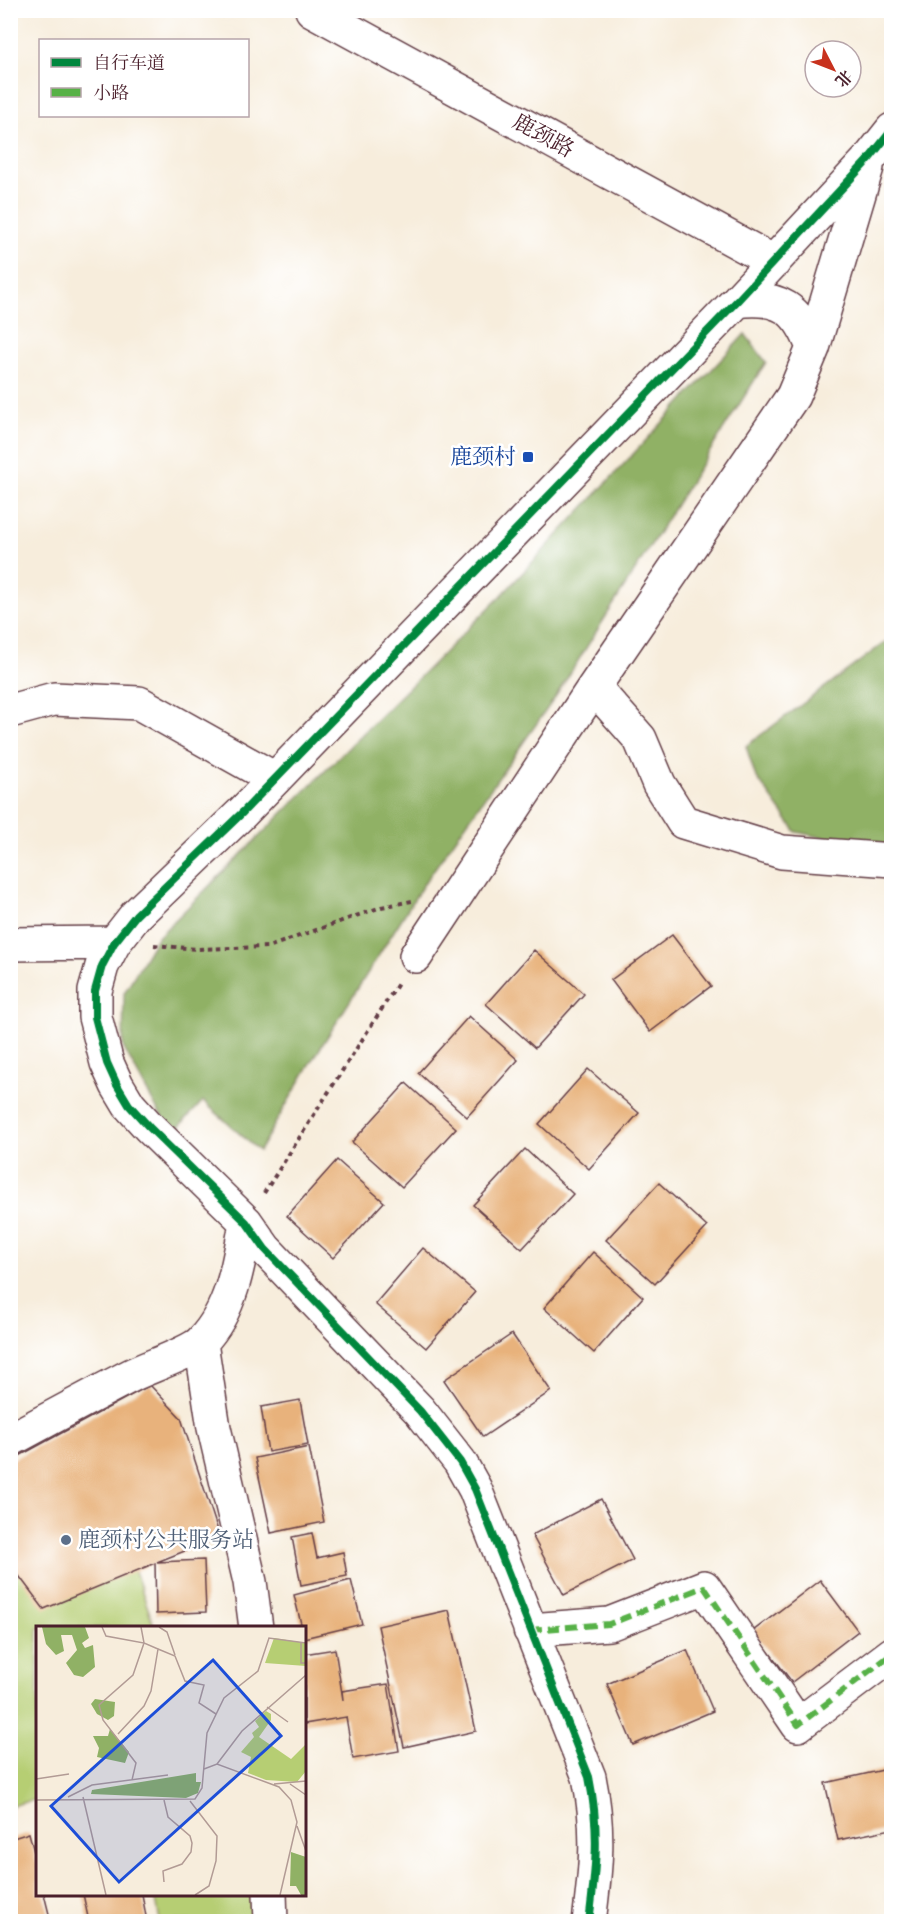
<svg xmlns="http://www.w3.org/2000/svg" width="902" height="1932" viewBox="0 0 902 1932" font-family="'IM FELL DW Pica','Noto Serif SC',serif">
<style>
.green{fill:#b6ce73;stroke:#80764f;stroke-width:1.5}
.forest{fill:#90b165;stroke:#6d6848;stroke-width:1.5}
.building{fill:#e8b27b}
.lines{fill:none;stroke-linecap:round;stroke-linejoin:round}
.minor-casing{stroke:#643e46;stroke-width:36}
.path{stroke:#643e46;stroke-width:4;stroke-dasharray:4.5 4.5;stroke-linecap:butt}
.minor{stroke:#fff;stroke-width:33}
.quiet{stroke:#57b146;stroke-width:6;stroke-dasharray:12 6;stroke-linecap:butt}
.cycleway-casing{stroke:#fff;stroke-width:11}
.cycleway{stroke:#00873e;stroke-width:8}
.transit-dot{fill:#1a4fb4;stroke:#fff;stroke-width:2}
.service-dot{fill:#5c6f8a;stroke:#fff;stroke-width:2}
.labels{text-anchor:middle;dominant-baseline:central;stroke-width:5;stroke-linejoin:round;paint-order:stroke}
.street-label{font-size:22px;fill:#4a1f2b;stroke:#fff}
.transit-label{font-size:22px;fill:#164399;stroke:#fff;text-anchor:end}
.service-label{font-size:22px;fill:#4e5e75;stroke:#fff;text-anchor:start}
.inset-road{fill:none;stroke:#b29b95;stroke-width:1.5}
.view{fill:#1d4ed8;fill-opacity:0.15;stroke:#1d4ed8;stroke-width:3}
.inset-edge{fill:none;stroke:#4a1f2b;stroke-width:3}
</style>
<rect width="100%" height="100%" fill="#fff"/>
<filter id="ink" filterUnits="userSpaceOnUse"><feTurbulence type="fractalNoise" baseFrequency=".0167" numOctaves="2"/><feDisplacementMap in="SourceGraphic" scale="12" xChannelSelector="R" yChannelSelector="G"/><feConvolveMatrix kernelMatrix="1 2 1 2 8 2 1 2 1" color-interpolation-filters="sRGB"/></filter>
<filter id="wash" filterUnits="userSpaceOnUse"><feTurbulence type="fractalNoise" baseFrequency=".008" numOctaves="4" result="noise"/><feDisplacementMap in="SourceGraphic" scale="24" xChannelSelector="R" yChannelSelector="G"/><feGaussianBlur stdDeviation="1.35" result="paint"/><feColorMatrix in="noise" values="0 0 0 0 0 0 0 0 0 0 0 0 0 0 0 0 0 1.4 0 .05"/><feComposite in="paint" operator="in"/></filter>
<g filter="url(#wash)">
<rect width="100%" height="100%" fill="#f7eddc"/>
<!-- green -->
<path class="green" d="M 10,1564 L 135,1571 L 153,1623 L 153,1628 L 38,1628 L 37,1799 L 11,1806 Z
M 155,1895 L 251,1895 L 251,1921 L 160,1921 Z"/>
<!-- forest -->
<path class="forest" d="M 745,334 L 766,362 L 554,699 L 423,885 L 309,1066 L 259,1151 L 203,1101 L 175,1131 L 158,1111 L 123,1047 L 124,993 L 156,939 L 500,597 Z
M 891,638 L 891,851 L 796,832 L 755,775 L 746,746 Z"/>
<g id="blocks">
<!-- building -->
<path class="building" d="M 672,935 L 711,986 L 650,1032 L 611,980 Z
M 534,950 L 584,994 L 535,1048 L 486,1004 Z
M 469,1016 L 518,1060 L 467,1117 L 418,1073 Z
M 588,1069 L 639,1113 L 589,1169 L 539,1124 Z
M 406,1083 L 456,1128 L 402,1187 L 352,1142 Z
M 525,1149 L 573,1194 L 522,1249 L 473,1205 Z
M 337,1160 L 384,1202 L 333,1258 L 287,1216 Z
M 659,1183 L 707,1227 L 655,1284 L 606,1240 Z
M 423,1248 L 475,1292 L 426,1348 L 375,1304 Z
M 593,1252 L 643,1297 L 594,1353 L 544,1308 Z
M 512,1334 L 551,1391 L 483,1437 L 444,1380 Z
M 150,1385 L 181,1418 L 220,1537 L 157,1562 L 204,1560 L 206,1612 L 156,1614 L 155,1563 L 44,1609 L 10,1564 L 10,1461 Z
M 300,1400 L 308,1445 L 268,1452 L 261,1407 Z
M 309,1447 L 324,1522 L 271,1533 L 255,1458 Z
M 601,1499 L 633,1560 L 564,1595 L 532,1535 Z
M 312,1533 L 317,1558 L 343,1552 L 347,1576 L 301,1585 L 292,1537 Z
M 351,1580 L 362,1624 L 304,1638 L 304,1628 L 302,1628 L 294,1595 Z
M 820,1580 L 858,1631 L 792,1682 L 753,1631 Z
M 449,1610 L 476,1731 L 404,1747 L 378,1626 Z
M 335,1649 L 343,1700 L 342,1691 L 388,1684 L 399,1751 L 353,1759 L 346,1717 L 304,1724 L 304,1654 Z
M 687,1650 L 713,1711 L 633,1745 L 607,1684 Z
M 892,1768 L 892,1829 L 838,1840 L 825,1783 Z
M 29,1833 L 38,1867 L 38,1894 L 44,1894 L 51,1922 L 10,1922 L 10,1839 Z
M 83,1894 L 142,1894 L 147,1922 L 89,1922 Z"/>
</g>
</g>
<g filter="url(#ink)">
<use href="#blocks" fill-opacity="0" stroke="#643e46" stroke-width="1.5"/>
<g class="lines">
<defs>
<path id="minor" d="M 312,10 L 774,262
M 737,301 C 780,295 799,309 813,348
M 594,687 L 640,739 L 659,784 L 683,822 L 782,852 L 892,860
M 10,711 L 54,699 L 139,703 L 275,779
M 10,944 L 114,943
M 416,956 L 594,687 L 793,396 L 813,348 L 867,167
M 201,1343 L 214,1428 L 250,1582 L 256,1628
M 10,1440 C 51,1418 91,1396 132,1375 C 148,1367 192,1352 202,1341 C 232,1310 239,1263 246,1222
M 530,1630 L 609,1624 L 704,1587 L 798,1725 L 892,1654
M 270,1894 L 271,1922
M 589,1922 C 596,1867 600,1831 589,1777 L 475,1489 L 460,1462 L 420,1411 L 265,1249 L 246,1222 L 149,1127 L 129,1105 L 117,1085 L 107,1063 L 95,1017 L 95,991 L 102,966 L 114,943 L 136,915 L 243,812 L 737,301 L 869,159 L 892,130"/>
</defs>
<!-- minor casing -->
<use href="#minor" class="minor-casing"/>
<!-- path -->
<path class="path" d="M 154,945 L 196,949 L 268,947 L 381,907 L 412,901
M 264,1193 L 399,982"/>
<!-- minor -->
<use href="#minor" class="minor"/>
<!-- quiet -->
<path class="quiet" d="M 530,1630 L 609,1624 L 704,1587 L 798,1725 L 892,1654"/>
<defs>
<path id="cycleway" d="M 589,1922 C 596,1867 600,1831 589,1777 L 475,1489 L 460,1462 L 420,1411 L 265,1249 L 246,1222 L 149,1127 L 129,1105 L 117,1085 L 107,1063 L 95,1017 L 95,991 L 102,966 L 114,943 L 136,915 L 243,812 L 737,301 L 869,159 L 892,130"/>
</defs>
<!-- cycleway casing -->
<use href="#cycleway" class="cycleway-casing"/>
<!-- cycleway -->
<use href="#cycleway" class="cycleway"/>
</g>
</g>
<!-- markers -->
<rect class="transit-dot" x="522" y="451" width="12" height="12" rx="3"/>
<circle class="service-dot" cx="66" cy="1540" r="6"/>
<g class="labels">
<!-- street labels -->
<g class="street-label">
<text transform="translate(543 136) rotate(29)">鹿颈路</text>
</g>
<!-- transit labels -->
<g class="transit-label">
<text x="516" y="457">鹿颈村</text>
</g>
<!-- service labels -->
<g class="service-label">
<text x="78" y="1540">鹿颈村公共服务站</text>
</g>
</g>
<!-- overview -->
<g transform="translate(36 1626)">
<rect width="270" height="270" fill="#f7eddc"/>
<path d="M 238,12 L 270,17 L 270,40 L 229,37 ZM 230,85 L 235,88 L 235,94 L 223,111 L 255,133 L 270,118 L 270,145 L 261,156 L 230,154 L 212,147 L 215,131 L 205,126 L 218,111 L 216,107 L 223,101 L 219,95 Z" fill="#b6ce73"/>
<path d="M 6,1 L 49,1 L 53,12 L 46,17 L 49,22 L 57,19 L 59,41 L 47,51 L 38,49 L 30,37 L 41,24 L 36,9 L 25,9 L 28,25 L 20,29 L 10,18 ZM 59,73 L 79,76 L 78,90 L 72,94 L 61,88 L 55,78 ZM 74,103 L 93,126 L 89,137 L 61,131 L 63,122 L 57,110 L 72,110 ZM 160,147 L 160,156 L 165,156 L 162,167 L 150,172 L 55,168 L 56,164 ZM 255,226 L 270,231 L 270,269 L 265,269 L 260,260 L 254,260 Z" fill="#90b165"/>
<path class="inset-road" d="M 66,1 L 70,10 L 108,17 L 97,49 L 63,79 L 67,94 L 100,137 L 96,154M 123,1 L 131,6 L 139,29M 265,17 L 265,37 L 270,37M 122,23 L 139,30 L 149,55 L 168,59 L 163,77 L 180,88M 231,81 L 252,96M 82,108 L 108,80 L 115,65 L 122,23 L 108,17 L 105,1M 181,138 L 206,105 L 270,49M 168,143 L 181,138 L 243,161 L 255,174 L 261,196 L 244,269M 0,153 L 33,148M 238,158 L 270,155M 254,158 L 270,169M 32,171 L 56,159 L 132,149M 47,171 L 70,269M 0,174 L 159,173 L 166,162 L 171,107 L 188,72 L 222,45 L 233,12 L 270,17M 128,174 L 132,191 L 154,210 L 156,217 L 155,226 L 146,238 L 127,245 L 128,256M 154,175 L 181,210 L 180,235 L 173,260 L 159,269M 261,200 L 270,225"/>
<path class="view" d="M 177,34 L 245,110 L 83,256 L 15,180 Z"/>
<rect width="270" height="270" class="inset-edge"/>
</g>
<!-- margin -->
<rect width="902" height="1932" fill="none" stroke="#fff" stroke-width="36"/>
<!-- legend -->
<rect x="39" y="39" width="210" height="78" fill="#ffffff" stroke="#b7a5aa" stroke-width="1.5"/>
<rect x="51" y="58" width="30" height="9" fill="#00873e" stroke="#b7a5aa" stroke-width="1.5"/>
<text x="93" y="69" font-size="18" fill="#4a1f2b">自行车道</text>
<rect x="51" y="88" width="30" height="9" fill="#57b146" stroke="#b7a5aa" stroke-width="1.5"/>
<text x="93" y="99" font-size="18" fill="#4a1f2b">小路</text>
<!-- north arrow -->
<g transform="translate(833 69) rotate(132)"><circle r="28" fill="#ffffff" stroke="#b7a5aa" stroke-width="1.5"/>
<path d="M0-4.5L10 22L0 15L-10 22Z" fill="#c8321e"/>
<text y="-9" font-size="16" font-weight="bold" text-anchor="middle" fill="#4a1f2b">北</text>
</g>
</svg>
